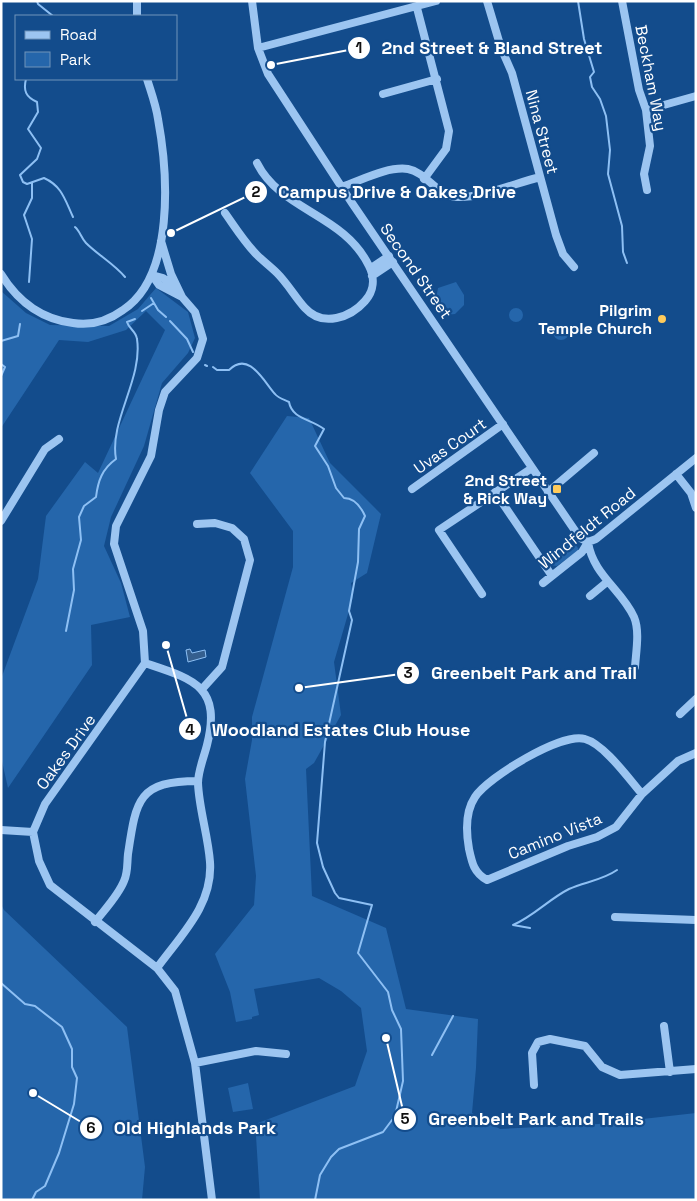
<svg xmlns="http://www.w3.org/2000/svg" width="697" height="1201" viewBox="0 0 697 1201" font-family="'Space Grotesk',sans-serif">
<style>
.green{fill:#2566ab}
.water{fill:#355f8e;stroke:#8ec0f4}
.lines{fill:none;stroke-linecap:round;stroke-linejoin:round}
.stream{stroke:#8ec0f4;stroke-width:2}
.minor{stroke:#9cc5f1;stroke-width:8}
.poi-dot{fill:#ffcb5b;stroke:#134c8c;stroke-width:2}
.labels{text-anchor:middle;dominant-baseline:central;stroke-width:4.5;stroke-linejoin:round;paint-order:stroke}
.street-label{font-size:16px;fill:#fff;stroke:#134c8c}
.poi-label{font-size:16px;font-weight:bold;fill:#fff;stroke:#134c8c;text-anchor:end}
.leader{fill:none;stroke:#fff;stroke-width:2}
.callout-dot{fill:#fff;stroke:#134c8c;stroke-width:2}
.mark-label{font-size:15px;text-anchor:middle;font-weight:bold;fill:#111}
.callout-label{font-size:18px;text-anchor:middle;font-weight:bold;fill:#fff;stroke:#134c8c;stroke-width:4.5;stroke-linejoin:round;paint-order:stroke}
</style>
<rect width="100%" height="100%" fill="#134c8c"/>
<!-- green -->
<path class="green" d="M 456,282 L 464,295 L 464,305 L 455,314 L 446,315 L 435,304 L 438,288 Z
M 156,288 L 188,312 L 195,338 L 188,353 L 162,383 L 144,446 L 111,517 L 104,546 L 121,583 L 130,617 L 91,625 L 92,665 L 8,788 L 1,757 L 1,679 L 38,579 L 46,516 L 85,462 L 98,473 L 165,330 L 146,311 L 126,330 L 88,342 L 59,340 L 1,428 L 1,291 L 26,313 L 50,325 L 109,326 L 138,309 Z
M509 315a7 7 0 1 1 14 0a7 7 0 1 1-14 0Z
M553 332a8 8 0 1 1 16 0a8 8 0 1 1-16 0Z
M 287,416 L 309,418 L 330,463 L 381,514 L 367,573 L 351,583 L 353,597 L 334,662 L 341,715 L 314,763 L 306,769 L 312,896 L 386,928 L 406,1009 L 478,1019 L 476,1068 L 472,1113 L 500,1129 L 598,1124 L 696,1113 L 696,1200 L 260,1200 L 256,1136 L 258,1123 L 355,1086 L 367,1051 L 361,1008 L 341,991 L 319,978 L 254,989 L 259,1015 L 252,1017 L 252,1019 L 236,1022 L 230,992 L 215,954 L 254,905 L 256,876 L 245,779 L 252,740 L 252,717 L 293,567 L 293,531 L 250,473 Z
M 574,541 L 579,550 L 557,566 L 549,565 L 546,560 Z
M 1,904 L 4,910 L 127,1027 L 145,1167 L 142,1200 L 1,1200 Z
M 248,1083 L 253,1109 L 233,1112 L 228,1088 Z"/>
<!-- water -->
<path class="water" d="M 190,649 L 192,653 L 205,650 L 206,657 L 188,662 L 186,650 Z"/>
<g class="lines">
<!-- stream -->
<path class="stream" d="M 37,1 L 38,4 L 53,16
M 578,1 L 584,39 L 594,72 L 590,77 L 592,87 L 600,99 L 606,116 L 610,150 L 608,174 L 622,226 L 623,252 L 627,263
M 26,79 C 23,91 26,97 37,102 L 38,112 L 28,129 L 41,148 L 37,159 L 20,175 L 23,182 L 27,184 L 44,178 C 62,186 65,200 73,217
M 75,227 C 80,231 81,238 86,243 C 98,255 114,264 125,277
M 29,282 L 32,239 L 24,215 L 32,198 L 32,183
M 151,298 L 158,310 L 166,317
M 142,311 L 154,303
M 170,321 L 187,339 L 193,352
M 1,341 L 18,336 L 20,324
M 1,364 L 5,367 L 1,376
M 205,365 L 207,366
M 213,367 L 217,370 L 229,370 C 249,350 264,382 275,394 C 278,398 285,400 289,402 C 292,419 311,419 324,429 L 315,446 L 328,466 L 336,488 L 344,498 C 355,498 361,507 365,516 L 359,529 L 358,562 L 349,611 L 352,620 L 325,742 L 317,843 L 323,867 L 335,893 L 339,898 L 372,905 L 358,953 L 388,992 L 392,1010 L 401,1029 L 403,1081 L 395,1116 L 383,1132 L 339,1149 L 331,1157 L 320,1175 L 315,1200
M 1,409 L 1,411
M 66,631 L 74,590 L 73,569 L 81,540 L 79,517 L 84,506 L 96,497 C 98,481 102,469 116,459 C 109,421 143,379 137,339 C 136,331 129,329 127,322 L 135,319
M 530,928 L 513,925 C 534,916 549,899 569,889 C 585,882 603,880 617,870
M 1,983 L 25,1004 L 35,1006 L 62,1027 L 72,1049 L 72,1067 L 77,1078 L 74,1104 L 59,1153 L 45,1186 L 36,1192 L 32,1200
M 432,1055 L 453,1016"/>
<!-- minor -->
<path class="minor" d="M 137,1 L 137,16
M 252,1 L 258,48 L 268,74 L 352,203 L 550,494 L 580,538 L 588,542
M 487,1 L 501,48 L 512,73 L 556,235 L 563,254 L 574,267
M 622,1 L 639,90 L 646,110 L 650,146 L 644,174 L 647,190
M 417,8 L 449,131 L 446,149 L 424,179
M 258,48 L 436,1
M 383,94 L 437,79
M 646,110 L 696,96
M 341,187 C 360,181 387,166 408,169 C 426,172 437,196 457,197 C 481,198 516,183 540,177
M 225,213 C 235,227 245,243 257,255 C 263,261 271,267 277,273 C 288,284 295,297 305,308 C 323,328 351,317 365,301 C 374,291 375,278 369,266 C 344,214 281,211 257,163
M 161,241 L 171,274 L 182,297 L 195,312 L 203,339 L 197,358 L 165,392 L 159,410 L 151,456 L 116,526 L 114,544 L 143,631 L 145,663 L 45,804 L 33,832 L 39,861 L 50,885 L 157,968 L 175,991 L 195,1063 L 212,1200
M 371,268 L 389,256
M 1,274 C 17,300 41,319 73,323 C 92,326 108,321 123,310 C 175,276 168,173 158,119 C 156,105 151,92 147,79
M 152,275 L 159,285 L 182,297
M 152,275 L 163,278 L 177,287
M 372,276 L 393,262
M 676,474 L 691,493 L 696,508
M 412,489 L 503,424
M 495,492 L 552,576
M 548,492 L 594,453
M 1,521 L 45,449 L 59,439
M 197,524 L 215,523 L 232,528 L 244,539 L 250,560 L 222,667 L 203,688
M 588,542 C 593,575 622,590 634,617 C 640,631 636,652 635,667
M 543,583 L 582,552 L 588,542 L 596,539 L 696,458
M 482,594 L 439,530 L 532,468
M 590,596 L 607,582
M 145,663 C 193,679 222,686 207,745 C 204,757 198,771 198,783 C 199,809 208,835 210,862 C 213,905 181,935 157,968
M 680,714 L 696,699
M 642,794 C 629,779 604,744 585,739 C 562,732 488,777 475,797 C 465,812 466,832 469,849 C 472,863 474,873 487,880 L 568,846 L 597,837 L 616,827 L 642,794 L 678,761 L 696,753
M 1,830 L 33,832
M 615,917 L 696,920
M 95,922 C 105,909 118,896 124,881 C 128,873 127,863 128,854 C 136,800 138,781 198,781
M 664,1026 L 670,1072
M 195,1063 L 256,1051 L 286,1054
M 534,1085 L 532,1053 L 538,1042 L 550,1039 L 585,1046 L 602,1067 L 620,1075 L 696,1069"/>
</g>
<!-- markers -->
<g class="poi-dot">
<circle cx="662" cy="319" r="5"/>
<rect x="552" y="484" width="10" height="10" rx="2.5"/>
</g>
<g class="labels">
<!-- street labels -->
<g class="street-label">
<text transform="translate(651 78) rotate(79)">Beckham Way</text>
<text transform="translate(542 132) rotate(75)">Nina Street</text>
<text transform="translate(416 271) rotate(55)">Second Street</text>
<text transform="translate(450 446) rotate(-35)">Uvas Court</text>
<text transform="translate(587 528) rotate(-39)">Windfeldt Road</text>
<text transform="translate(66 752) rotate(-54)">Oakes Drive</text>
<text transform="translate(555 836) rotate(-22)">Camino Vista</text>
</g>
<!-- poi labels -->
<g class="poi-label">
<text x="652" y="310">Pilgrim<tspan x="652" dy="18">Temple Church</tspan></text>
<text x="547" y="480">2nd Street<tspan x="547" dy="18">&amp; Rick Way</tspan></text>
</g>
</g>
<!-- callouts -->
<path class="leader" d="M271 65L359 48M171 233L256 192M299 688L408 673M166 645L190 729M386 1038L405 1119M33 1093L91 1128"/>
<g class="callout-dot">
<circle cx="271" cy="65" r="5"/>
<circle cx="171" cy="233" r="5"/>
<circle cx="299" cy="688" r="5"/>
<circle cx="166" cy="645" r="5"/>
<circle cx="386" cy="1038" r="5"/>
<circle cx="33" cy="1093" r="5"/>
<circle cx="359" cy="48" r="12"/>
<circle cx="256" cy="192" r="12"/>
<circle cx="408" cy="673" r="12"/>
<circle cx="190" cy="729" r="12"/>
<circle cx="405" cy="1119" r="12"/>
<circle cx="91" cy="1128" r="12"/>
</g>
<g class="mark-label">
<text x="359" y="53">1</text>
<text x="256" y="197">2</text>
<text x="408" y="678">3</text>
<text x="190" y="735">4</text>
<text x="405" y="1124">5</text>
<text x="91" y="1133">6</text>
</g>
<g class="callout-label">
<text x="492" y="54">2nd Street &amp; Bland Street</text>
<text x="397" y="198">Campus Drive &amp; Oakes Drive</text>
<text x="534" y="679">Greenbelt Park and Trail</text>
<text x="341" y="736">Woodland Estates Club House</text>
<text x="536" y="1125">Greenbelt Park and Trails</text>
<text x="195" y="1134">Old Highlands Park</text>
</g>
<!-- border -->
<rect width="697" height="1201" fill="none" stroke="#ffffff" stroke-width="5"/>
<!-- legend -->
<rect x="15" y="15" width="162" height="65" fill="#134c8c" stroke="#7194ba"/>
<rect x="25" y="31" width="25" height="8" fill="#9cc5f1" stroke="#7194ba"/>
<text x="60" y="40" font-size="15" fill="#ffffff">Road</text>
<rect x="25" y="52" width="25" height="15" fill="#2566ab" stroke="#7194ba"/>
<text x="60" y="65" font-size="15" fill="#ffffff">Park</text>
</svg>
